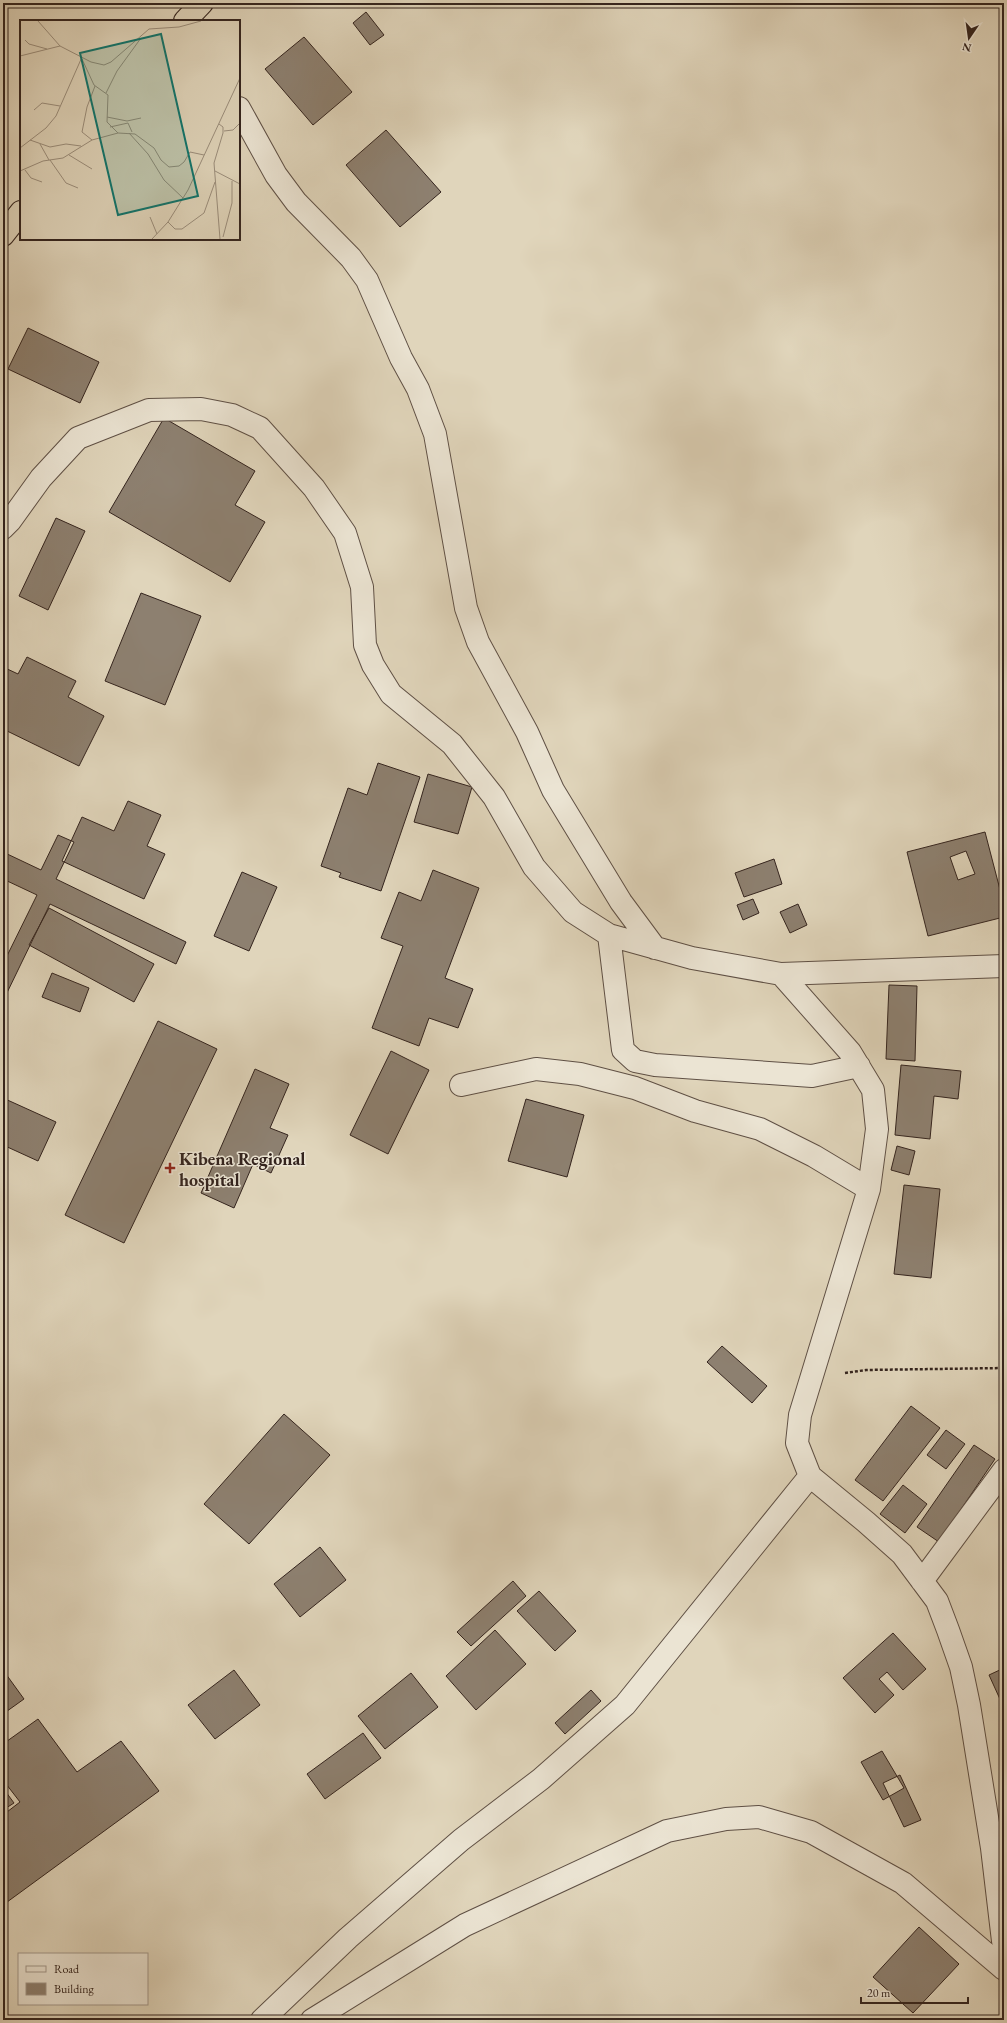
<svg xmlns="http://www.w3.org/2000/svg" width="1007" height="2023" viewBox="0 0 1007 2023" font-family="'EB Garamond',serif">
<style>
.building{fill:#8d8070;stroke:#34241e;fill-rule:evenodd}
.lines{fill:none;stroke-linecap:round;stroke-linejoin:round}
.minor-casing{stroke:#5f5045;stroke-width:24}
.trunk-casing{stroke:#34241e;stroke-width:24}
.path{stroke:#34241e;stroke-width:2.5;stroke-dasharray:3 2;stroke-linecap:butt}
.minor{stroke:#ebe4d3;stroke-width:22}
.trunk{stroke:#e0d5bb;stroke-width:22}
.poi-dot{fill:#8f2418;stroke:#ebe4d3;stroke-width:1.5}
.labels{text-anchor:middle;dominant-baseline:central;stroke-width:3;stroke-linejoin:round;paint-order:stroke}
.poi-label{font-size:18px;font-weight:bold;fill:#34241e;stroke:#ebe4d3;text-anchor:start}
.inset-road{fill:none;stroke:#9b8e7c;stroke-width:1}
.view{fill:#0f766e;fill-opacity:0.15;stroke:#0f766e;stroke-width:2}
.inset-edge{fill:none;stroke:#34241e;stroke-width:2}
</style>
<rect width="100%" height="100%" fill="#e0d5bb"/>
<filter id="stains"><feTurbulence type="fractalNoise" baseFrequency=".005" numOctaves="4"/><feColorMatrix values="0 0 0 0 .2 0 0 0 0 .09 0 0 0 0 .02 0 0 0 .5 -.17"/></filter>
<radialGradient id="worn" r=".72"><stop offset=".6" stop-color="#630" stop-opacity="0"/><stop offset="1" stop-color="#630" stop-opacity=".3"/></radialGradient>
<!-- building -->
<path class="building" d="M 366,12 L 384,35 L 370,45 L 353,23 Z
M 304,37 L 352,92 L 313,125 L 265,69 Z
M 386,130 L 441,192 L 400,227 L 346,165 Z
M 28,328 L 99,362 L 80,403 L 8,369 Z
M 164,418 L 255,471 L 235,505 L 265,522 L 230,582 L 109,512 Z
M 56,518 L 85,531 L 48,610 L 19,596 Z
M 141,593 L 201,616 L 165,705 L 105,681 Z
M 27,657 L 76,681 L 68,697 L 104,716 L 79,766 L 3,729 L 3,667 L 18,674 Z
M 378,763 L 420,777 L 381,891 L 339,877 L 341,873 L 321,866 L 348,788 L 367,795 Z
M 428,774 L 472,787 L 458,834 L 414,822 Z
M 128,801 L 161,815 L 147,846 L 165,854 L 144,899 L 62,861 L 82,817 L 114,831 Z
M 985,832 L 1004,905 L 1004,917 L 928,936 L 907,852 ZM 966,851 L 975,874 L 958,880 L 950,857 Z
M 58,835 L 74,842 L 56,879 L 186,942 L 176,964 L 50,904 L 3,1001 L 3,964 L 37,895 L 3,879 L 3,852 L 41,870 Z
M 774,859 L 782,884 L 744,897 L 735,873 Z
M 433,870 L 479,888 L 445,978 L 473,989 L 458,1028 L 429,1018 L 419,1046 L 372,1028 L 403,946 L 381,938 L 399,892 L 421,901 Z
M 242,872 L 277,887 L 249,951 L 214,936 Z
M 753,899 L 759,913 L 743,920 L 737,905 Z
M 798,904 L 807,925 L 790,933 L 780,912 Z
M 49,908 L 154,964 L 134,1002 L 29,945 Z
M 52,973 L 89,988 L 80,1012 L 42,997 Z
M 889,985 L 917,986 L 915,1061 L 886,1059 Z
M 158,1021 L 217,1049 L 124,1243 L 65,1215 Z
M 391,1051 L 429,1070 L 388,1154 L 350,1135 Z
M 901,1065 L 961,1071 L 958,1099 L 934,1096 L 930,1139 L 895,1135 Z
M 255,1069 L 289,1084 L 270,1128 L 288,1135 L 271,1173 L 253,1164 L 234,1208 L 201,1193 Z
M 3,1098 L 56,1122 L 38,1161 L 3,1145 Z
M 526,1099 L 584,1115 L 567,1177 L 508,1161 Z
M 897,1146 L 915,1151 L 909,1175 L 891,1170 Z
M 904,1185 L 940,1189 L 931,1278 L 894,1274 Z
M 722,1346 L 767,1386 L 752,1403 L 707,1362 Z
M 911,1406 L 940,1428 L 883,1501 L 855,1480 Z
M 284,1414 L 330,1455 L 249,1544 L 204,1504 Z
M 946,1430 L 965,1444 L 946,1469 L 927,1455 Z
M 974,1445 L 995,1459 L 939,1542 L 917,1527 Z
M 903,1485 L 927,1504 L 905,1533 L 880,1514 Z
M 320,1547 L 346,1580 L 300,1617 L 274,1584 Z
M 513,1581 L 526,1596 L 471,1646 L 457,1632 Z
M 539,1591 L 576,1631 L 555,1651 L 517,1611 Z
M 495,1630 L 526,1664 L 476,1710 L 446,1676 Z
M 893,1633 L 926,1669 L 903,1690 L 887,1672 L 879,1679 L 894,1695 L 875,1713 L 843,1678 Z
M 1004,1668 L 1004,1708 L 989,1675 Z
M 3,1670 L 24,1699 L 3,1714 Z
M 234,1670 L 260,1705 L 215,1739 L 188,1705 Z
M 411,1673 L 438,1707 L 385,1749 L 358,1716 Z
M 591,1690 L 601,1701 L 565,1734 L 555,1723 Z
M 38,1719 L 77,1772 L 121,1741 L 159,1791 L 3,1905 L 3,1815 L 20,1802 L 3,1780 L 3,1744 Z
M 363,1733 L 381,1758 L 325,1799 L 307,1774 Z
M 882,1751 L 904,1788 L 883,1800 L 861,1762 Z
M 900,1775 L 921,1820 L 904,1827 L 883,1783 Z
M 3,1788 L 14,1803 L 3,1810 Z
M 919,1927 L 959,1964 L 913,2013 L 873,1977 Z"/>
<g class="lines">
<defs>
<path id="minor" d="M 239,108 L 276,175 L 296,202 L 351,258 L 367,280 L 401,358 L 418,389 L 435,434 L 466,608 L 478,642 L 527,732 L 553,790 L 621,902 L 655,948
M 3,528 L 10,521 L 41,478 L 78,438 L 149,410 L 201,409 L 232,415 L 260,428 L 314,488 L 345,533 L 362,587 L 365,645 L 373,665 L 391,694 L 452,744 L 494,797 L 534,867 L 573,912 L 609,935 L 692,958 L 781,974 L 1004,966
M 609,935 L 623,1050 L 635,1061 L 655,1065 L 812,1076 L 859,1066
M 781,974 L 850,1052 L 873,1090 L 877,1129 L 869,1189 L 800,1415 L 797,1443 L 810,1476 L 866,1522 L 902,1554 L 937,1601 L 948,1630 L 961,1667 L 969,1705 L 992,1848 L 1003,1941
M 461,1085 L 536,1069 L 580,1074 L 635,1088 L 695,1111 L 760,1129 L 814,1156 L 869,1189
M 922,1581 L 1004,1470
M 262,2020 L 348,1938 L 461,1840 L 541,1779 L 625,1705 L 810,1476
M 312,2020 L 465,1925 L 667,1831 L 726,1819 L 759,1817 L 811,1832 L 903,1883 L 1004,1969"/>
<path id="trunk" d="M 185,21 L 202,3
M 3,235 L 21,212"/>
</defs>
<!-- minor casing -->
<use href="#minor" class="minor-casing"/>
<!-- trunk casing -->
<use href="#trunk" class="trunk-casing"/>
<!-- path -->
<path class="path" d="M 845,1373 L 866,1370 L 1004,1368"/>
<!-- minor -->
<use href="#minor" class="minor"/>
<!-- trunk -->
<use href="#trunk" class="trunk"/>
</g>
<!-- markers -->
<path class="poi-dot" d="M168 1162h4v4h4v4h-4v4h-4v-4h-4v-4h4z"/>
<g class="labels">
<!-- poi labels -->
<g class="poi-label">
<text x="179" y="1158">Kibena Regional<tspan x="179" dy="21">hospital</tspan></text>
</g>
</g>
<!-- overview -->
<g transform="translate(20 20)">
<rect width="220" height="220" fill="#e0d5bb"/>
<path class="inset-road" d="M 18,1 L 40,26M 5,20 L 9,24 L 27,29M 0,36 L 40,26 L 71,42 L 84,45 L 91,42 L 129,9 L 159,7 L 181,1M 62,39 L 74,65 L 88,75 L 87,102 L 98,113M 86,73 L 97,51 L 121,18M 14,90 L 22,83 L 40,86M 87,97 L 107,101 L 121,98M 199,104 L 203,107 L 203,113 L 194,143 L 200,219M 90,107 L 108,103 L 112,112M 204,111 L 213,110 L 220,103M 109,113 L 128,134 L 144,160 L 163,178M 10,120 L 30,127 L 46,124 L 61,126M 72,120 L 62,112 L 67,87 L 75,66M 20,124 L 29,140M 0,128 L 26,108 L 36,96 L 62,37M 49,135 L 72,149M 30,140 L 46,163 L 58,168M 5,150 L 11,158 L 22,162M 0,151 L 23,141 L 43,138 L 72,120 L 98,113 L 115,114 L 134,128 L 141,140 L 149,147 L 159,146 L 164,142 L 170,132 L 184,135M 195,151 L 220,164M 130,197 L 137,214M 148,202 L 155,209 L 162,209 L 184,193 L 195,162M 203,217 L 212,183 L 212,161M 132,219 L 148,202 L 168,170 L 220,58"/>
<path class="view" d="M 141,14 L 178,176 L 98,195 L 60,33 Z"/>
<rect width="220" height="220" class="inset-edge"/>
</g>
<!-- margin -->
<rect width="1007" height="2023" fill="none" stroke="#e0d5bb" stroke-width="16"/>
<rect x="4" y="4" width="999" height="2015" fill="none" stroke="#34241e" stroke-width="2"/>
<rect x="8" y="8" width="991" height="2007" fill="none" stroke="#34241e"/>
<!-- legend -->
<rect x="18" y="1953" width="130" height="52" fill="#ebe4d3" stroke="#a2978b"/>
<rect x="26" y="1966" width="20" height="6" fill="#ebe4d3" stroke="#a2978b"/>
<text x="54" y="1973" font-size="12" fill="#34241e">Road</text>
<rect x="26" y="1983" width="20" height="12" fill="#8d8070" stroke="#a2978b"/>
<text x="54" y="1993" font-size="12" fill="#34241e">Building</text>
<!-- north arrow -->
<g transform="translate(969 38) rotate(193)" stroke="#ebe4d3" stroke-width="3" paint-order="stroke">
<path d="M0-3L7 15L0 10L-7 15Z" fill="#34241e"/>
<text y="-6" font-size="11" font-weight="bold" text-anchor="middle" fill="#34241e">N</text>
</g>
<!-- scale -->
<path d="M861 1997v6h107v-6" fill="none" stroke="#34241e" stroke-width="2"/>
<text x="867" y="1997" font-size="12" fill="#34241e" stroke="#ebe4d3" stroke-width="3" paint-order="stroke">20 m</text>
<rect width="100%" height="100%" filter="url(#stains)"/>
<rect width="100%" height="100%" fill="url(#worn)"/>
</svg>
